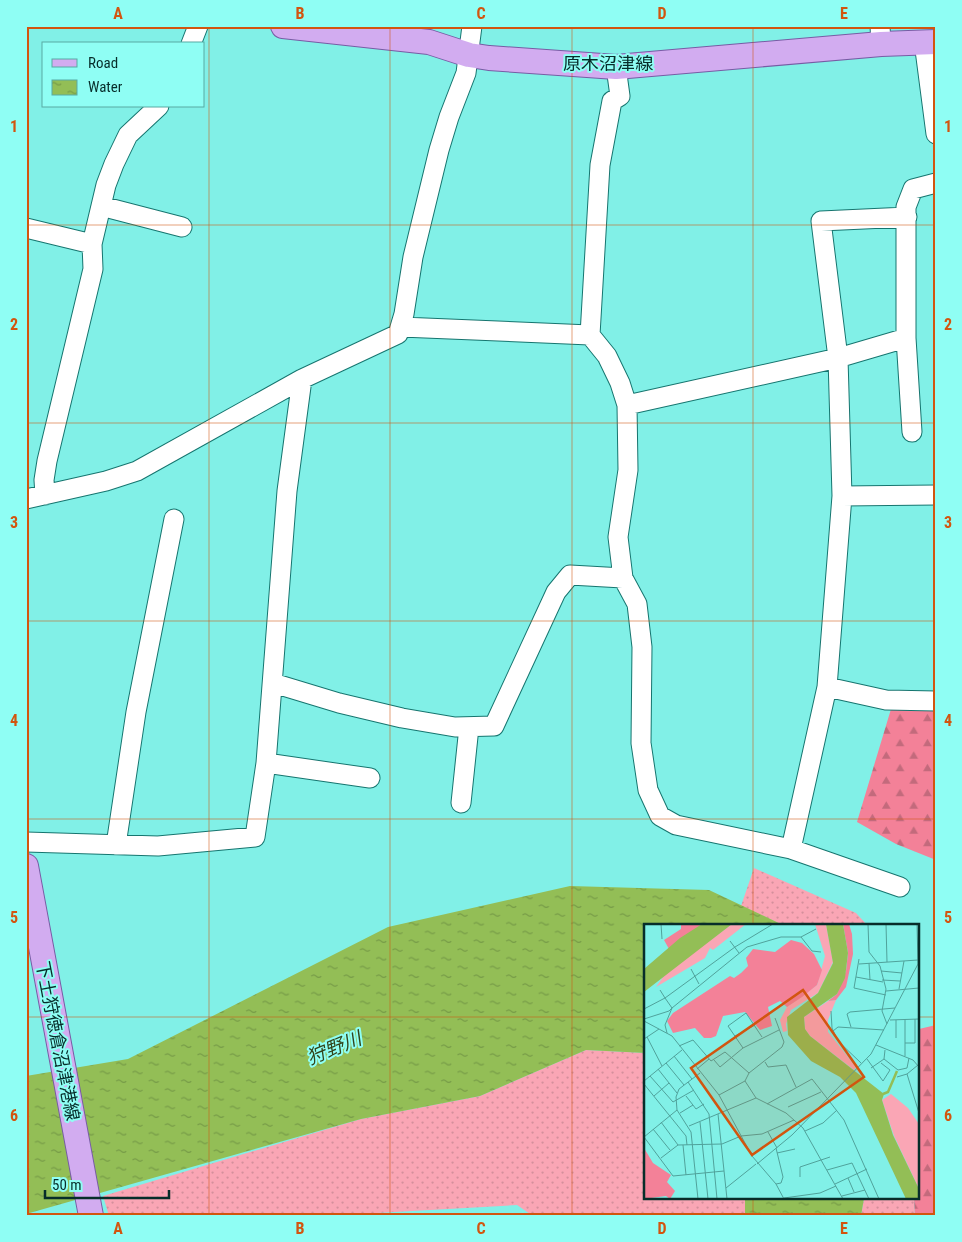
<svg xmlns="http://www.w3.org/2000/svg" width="962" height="1242" viewBox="0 0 962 1242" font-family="'Roboto Condensed','Noto Sans JP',sans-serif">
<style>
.grass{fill:url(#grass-dots)}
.forest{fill:url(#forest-firs)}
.water{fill:url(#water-ripples)}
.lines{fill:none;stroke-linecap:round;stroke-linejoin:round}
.minor-casing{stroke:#16756f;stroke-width:21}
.major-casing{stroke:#775ca4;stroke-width:26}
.minor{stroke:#fff;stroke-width:19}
.major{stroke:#d2acf0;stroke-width:24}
.grid{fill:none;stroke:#d2550f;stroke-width:1;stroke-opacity:0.55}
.labels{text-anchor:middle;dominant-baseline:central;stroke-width:4;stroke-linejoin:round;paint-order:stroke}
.street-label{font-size:18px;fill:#072d2a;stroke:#8ffef4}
.water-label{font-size:19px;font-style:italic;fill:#324319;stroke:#8ffef4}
.inset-river{fill:none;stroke:#93be56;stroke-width:2.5}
.inset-road{fill:none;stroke:#50a29b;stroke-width:1}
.view{fill:#d2550f;fill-opacity:0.15;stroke:#d2550f;stroke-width:2.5}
.inset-edge{fill:none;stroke:#072d2a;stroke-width:2.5}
.neatline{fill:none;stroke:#d2550f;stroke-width:2}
.grid-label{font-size:16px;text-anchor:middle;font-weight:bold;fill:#d2550f}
</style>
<defs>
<pattern id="grass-dots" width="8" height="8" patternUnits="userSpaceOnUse" patternTransform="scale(1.25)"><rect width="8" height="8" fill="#faa6b5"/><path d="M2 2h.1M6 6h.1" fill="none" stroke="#d58f9c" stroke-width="1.8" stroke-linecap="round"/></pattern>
<pattern id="forest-firs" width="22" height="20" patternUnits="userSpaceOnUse" patternTransform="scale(1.25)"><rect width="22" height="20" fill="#f38198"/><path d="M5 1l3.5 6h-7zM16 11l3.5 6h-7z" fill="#c36a7c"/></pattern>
<pattern id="water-ripples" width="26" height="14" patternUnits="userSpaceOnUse" patternTransform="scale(1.25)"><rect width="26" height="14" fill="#93be56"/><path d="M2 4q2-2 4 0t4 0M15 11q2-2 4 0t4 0" fill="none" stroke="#769b47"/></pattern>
</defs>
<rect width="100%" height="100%" fill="#81f0e7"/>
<!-- grass -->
<path class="grass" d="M 754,868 L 856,913 L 868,926 L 785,926 L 741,906 Z
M 586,1050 L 646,1053 L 646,1198 L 745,1198 L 745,1216 L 533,1216 L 517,1205 L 377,1213 L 350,1216 L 109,1216 L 103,1196 L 361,1119 L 480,1096 Z
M 864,1198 L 914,1198 L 915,1216 L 861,1216 Z"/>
<!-- forest -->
<path class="forest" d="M 891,709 L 936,709 L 936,860 L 896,844 L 857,822 Z
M 936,1025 L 936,1216 L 915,1216 L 914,1198 L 918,1198 L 919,1029 Z"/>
<!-- water -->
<path class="water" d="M 570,886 L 709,890 L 785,926 L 646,926 L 646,1053 L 586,1050 L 480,1096 L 361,1119 L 26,1214 L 26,1076 L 128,1059 L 388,927 Z
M 745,1198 L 864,1198 L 861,1216 L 745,1216 Z"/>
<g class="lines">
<defs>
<path id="minor" d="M 880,26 L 881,44
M 924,42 L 936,134
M 191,44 L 198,26
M 616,67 L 620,96 L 612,101 L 600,165 L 590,335 L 607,356 L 620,383 L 627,405 L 628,470 L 618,537 L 623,578 L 637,604 L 642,647 L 641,743 L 648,790 L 660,816 L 676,825 L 791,849 L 900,887
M 101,206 L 182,227
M 26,228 L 92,244
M 401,327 L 590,335
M 906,338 L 912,432
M 627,405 L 838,358 L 906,338 L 906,207 L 913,189 L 936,183
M 45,495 L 44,480 L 47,461 L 93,269 L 92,244 L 106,185 L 114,164 L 128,135 L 159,106
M 842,496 L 936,495
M 26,499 L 106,481 L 137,471 L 302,379 L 398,334 L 404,314 L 413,257 L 439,150 L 449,117 L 466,73 L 472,26
M 273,683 L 339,703 L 402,718 L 455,727 L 494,726 L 556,592 L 570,575 L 623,578
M 827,687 L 886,700 L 936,701
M 266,763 L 370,778
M 461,803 L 469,727
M 26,842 L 158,846 L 255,837 L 266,763 L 287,491 L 302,379
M 116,845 L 136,712 L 174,519
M 791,849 L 827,687 L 842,496 L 838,358 L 821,221 L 907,217"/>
<path id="major" d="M 283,26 L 429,42 L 469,55 L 489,58 L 616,67 L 881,44 L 936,42
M 26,866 L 91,1216"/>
</defs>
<!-- minor casing -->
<use href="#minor" class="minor-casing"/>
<!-- major casing -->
<use href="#major" class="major-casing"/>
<!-- minor -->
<use href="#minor" class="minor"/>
<!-- major -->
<use href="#major" class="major"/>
</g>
<!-- grid -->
<path class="grid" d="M 209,26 L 209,1216M 390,26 L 390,1216M 572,26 L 572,1216M 753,26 L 753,926M 26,225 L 936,225M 26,423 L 936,423M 26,621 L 936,621M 26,819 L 936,819M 26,1017 L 646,1017M 918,1017 L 936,1017M 753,1198 L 753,1216"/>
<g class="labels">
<!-- street labels -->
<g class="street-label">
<text x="608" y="63">原木沼津線</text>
<text transform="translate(58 1041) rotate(79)">下土狩徳倉沼津港線</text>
</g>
<!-- water labels -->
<g class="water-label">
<text transform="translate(334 1048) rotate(-22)">狩野川</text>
</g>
</g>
<!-- overview -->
<g transform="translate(644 924)">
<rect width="275" height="275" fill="#81f0e7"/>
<path d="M 88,0 L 102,0 L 69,26 L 66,24 L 61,34 L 12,63 L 22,49 ZM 171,0 L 182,0 L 189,38 L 174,69 L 147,86 L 142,100 L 143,107 L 139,108 L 136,96 L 143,83 L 173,61 L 181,32 ZM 192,76 L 184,96 L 184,108 L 212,143 L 210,146 L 166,112 L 161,105 L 160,93 L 184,77 ZM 247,170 L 264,184 L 275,200 L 275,265 L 250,212 L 238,176 Z" fill="#faa6b5"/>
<path d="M 37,0 L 58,0 L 25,25 L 20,16 L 37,5 ZM 199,0 L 205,0 L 208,10 L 209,30 L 202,63 L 192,76 L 184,77 L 193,70 L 202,47 L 204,29 ZM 147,16 L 158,19 L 170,30 L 178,46 L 173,61 L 158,73 L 143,83 L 136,77 L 124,83 L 128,102 L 116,106 L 101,88 L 79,92 L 72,112 L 67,114 L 60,114 L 51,104 L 29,109 L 23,97 L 29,89 L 86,52 L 90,54 L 97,49 L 104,42 L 102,34 L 109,25 L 131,28 ZM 0,224 L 9,239 L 27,251 L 23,258 L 31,267 L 26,275 L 22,272 L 0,275 Z" fill="#f38198"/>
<path d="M 58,0 L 88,0 L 0,68 L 0,45 L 36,14 ZM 182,0 L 199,0 L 204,29 L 201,54 L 193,70 L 160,93 L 161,105 L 166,112 L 240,170 L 238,176 L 249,211 L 275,265 L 275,275 L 262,275 L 212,169 L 196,153 L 167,137 L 144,111 L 143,93 L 174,69 L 189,39 Z" fill="#93be56"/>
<path class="inset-river" d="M 239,170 L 244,168 L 253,147"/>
<path class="inset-road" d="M 17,0 L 18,15M 224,0 L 225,28 L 236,42 L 242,65 L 238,87 L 243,100M 242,0 L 243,38M 157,13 L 168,27 L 177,28M 86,17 L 95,29M 215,35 L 210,64 L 242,71M 225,39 L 226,56M 215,40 L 274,36M 47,45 L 55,60M 237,47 L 258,49M 212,53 L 239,58M 238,56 L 256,57M 255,65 L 260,37M 242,67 L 275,64M 0,85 L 21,74 L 16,66M 187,87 L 188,104 L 194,117 L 217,139M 0,95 L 25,87 L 28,84 L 21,74 L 91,23 L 129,0M 261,95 L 261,132M 246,96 L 275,95M 252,96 L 252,114M 0,97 L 28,112 L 75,171 L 108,232 L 132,260 L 140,275M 207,103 L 203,90 L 206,88 L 251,84M 189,107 L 194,103 L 240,106M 23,109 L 21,101 L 28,84 L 103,23 L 137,13 L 157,13 L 172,5M 91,112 L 111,101M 3,113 L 18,142M 0,115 L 15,105M 261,119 L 271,119 L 271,95M 232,121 L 269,136 L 275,143M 35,122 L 49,116 L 67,137 L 81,128 L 105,149M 99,124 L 84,102 L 102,89 L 118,113M 241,126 L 240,135 L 254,146 L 263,144 L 265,134M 30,132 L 48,155M 223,135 L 239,157 L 246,146 L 237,139M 70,136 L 76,143 L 99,124 L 135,106M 121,138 L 124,143 L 142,141 L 152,163M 22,139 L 40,161M 227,144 L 240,135M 14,145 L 33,169M 53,145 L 65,135M 263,150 L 275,189M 6,152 L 29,178 L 50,166M 253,153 L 263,150 L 274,141M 0,157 L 38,126M 101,157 L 112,174 L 142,189 L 159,204 L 199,275M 44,158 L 65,190 L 73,275M 0,160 L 42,212 L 43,221M 75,171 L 101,157 L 105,149 L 138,123 L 140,118 L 131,94M 10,172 L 25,159M 42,172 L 52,185 L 60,180M 123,180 L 168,155 L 200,196 L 235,275M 144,183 L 177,168M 36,189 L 49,181M 74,190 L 83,275M 17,198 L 34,221M 56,198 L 64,275M 45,202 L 112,174M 9,205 L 26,226M 161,207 L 179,199 L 193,186M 124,208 L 133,224M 0,213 L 29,252 L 80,247M 0,213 L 33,186M 39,221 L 42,251M 132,224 L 139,253 L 137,259 L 132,260M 133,229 L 151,225M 17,234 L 34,221 L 78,220 L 97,212 L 118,210 L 150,196M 113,240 L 148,211 L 227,130 L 274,40 L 273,0M 183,246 L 208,239 L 225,275M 156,253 L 156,243 L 186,233M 204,254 L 210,268M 191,260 L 223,245M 82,264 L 112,240M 198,272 L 221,266M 140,274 L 176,269 L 192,262M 54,275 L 47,208 L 33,186 L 32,173 L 35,165 L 56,149"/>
<path class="view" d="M 159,66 L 220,153 L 108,231 L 47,144 Z"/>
<rect width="275" height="275" class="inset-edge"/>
</g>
<!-- border -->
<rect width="962" height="1242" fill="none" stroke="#8ffef4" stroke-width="55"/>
<!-- legend -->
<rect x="42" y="42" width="162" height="65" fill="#8ffef4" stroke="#59aaa3"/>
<rect x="52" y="59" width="25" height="8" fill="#d2acf0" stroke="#59aaa3"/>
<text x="88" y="68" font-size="15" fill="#072d2a">Road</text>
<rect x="52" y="80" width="25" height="15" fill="url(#water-ripples)" stroke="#59aaa3"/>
<text x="88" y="92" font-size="15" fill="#072d2a">Water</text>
<!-- scale -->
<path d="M45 1190v8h124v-8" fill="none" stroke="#072d2a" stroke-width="2.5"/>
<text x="52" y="1190" font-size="15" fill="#072d2a" stroke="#8ffef4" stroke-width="4" paint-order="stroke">50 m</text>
<rect x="28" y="28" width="906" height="1186" class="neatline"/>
<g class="grid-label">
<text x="118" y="19">A</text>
<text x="300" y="19">B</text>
<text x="481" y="19">C</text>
<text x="662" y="19">D</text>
<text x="844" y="19">E</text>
<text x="14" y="132">1</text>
<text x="948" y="132">1</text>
<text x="14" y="330">2</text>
<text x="948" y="330">2</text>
<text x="14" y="528">3</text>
<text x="948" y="528">3</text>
<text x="14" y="726">4</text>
<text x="948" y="726">4</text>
<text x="14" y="923">5</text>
<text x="948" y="923">5</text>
<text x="14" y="1121">6</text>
<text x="948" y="1121">6</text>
<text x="118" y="1234">A</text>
<text x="300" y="1234">B</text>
<text x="481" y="1234">C</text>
<text x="662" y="1234">D</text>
<text x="844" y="1234">E</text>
</g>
</svg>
